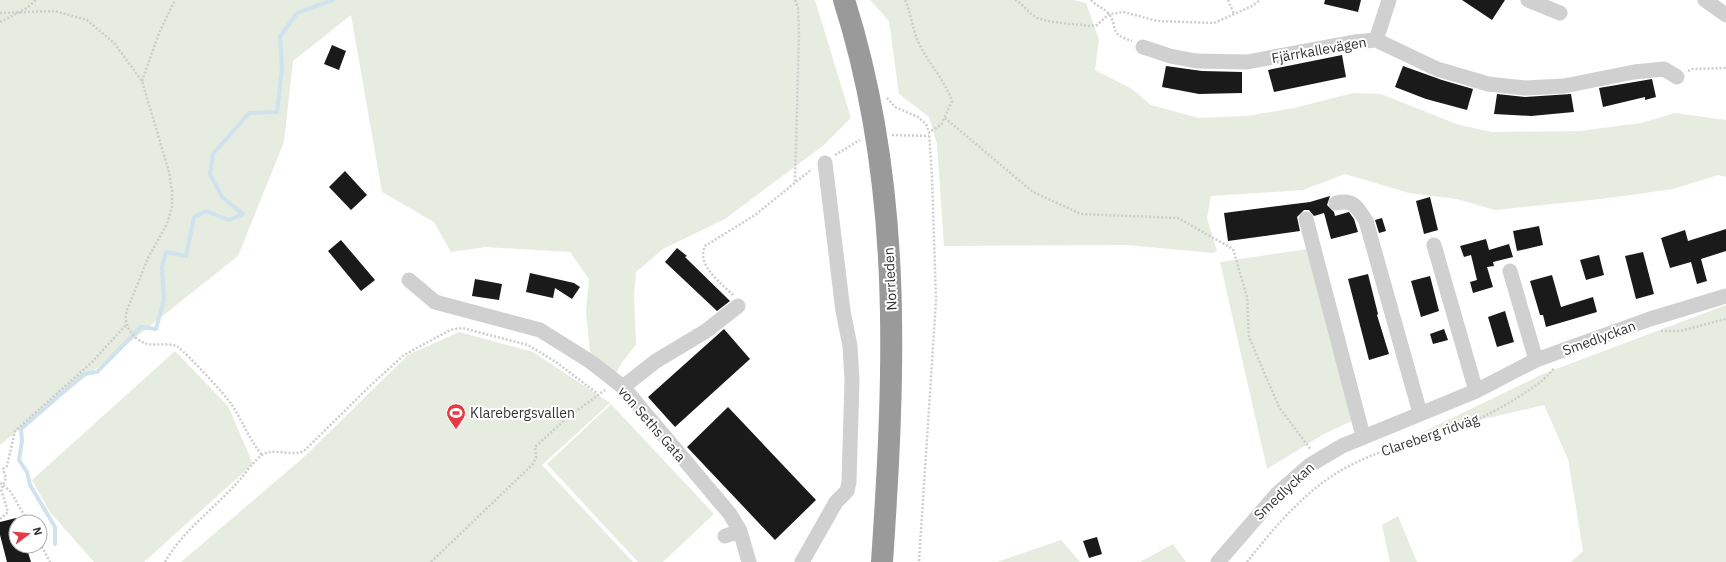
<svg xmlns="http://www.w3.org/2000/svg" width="1726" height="562" viewBox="0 0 1726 562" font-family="'IBM Plex Sans',sans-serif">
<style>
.green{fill:#e6ecdf}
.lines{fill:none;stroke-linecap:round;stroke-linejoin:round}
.stream{stroke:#cfe2ee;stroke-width:4}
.building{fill:#1a1a1a}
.path{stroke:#cdcdcd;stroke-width:2.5;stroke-dasharray:2 2;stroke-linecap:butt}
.minor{stroke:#d0d0d0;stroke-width:15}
.highway{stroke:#9a9a9a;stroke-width:22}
.labels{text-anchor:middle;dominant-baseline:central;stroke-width:4;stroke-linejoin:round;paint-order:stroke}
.street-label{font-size:14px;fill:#333;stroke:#fff}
.poi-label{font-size:14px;fill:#333;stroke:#fff;text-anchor:start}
</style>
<rect width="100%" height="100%" fill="#fff"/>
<!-- green -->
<path class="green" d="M 0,0 L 815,0 L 851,118 L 824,145 L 725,219 L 663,249 L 636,272 L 634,295 L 636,345 L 623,361 L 616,373 L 590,352 L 586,311 L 589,279 L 570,252 L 485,247 L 451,252 L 434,222 L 382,192 L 351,15 L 293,61 L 284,142 L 238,256 L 0,445 Z
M 870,0 L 1073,0 L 1086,3 L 1099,40 L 1095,70 L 1132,89 L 1151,105 L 1199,118 L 1247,116 L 1294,108 L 1353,93 L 1381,94 L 1459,125 L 1492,132 L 1580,131 L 1641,123 L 1675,113 L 1726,120 L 1726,177 L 1718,175 L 1673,189 L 1609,198 L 1495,210 L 1457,199 L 1409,193 L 1345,174 L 1303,190 L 1211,196 L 1207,218 L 1217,251 L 1213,253 L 1127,245 L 944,246 L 937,144 L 929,117 L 899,94 L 889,21 Z
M 1308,249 L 1352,421 L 1324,434 L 1267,469 L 1220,262 Z
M 1726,305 L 1726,562 L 1571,562 L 1583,551 L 1568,459 L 1544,405 L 1419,434 L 1543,374 Z
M 459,332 L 533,352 L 610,403 L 542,465 L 633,562 L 181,562 L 304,457 L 408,355 Z
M 175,351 L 228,406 L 253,464 L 144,562 L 94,562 L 50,512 L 32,480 Z
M 611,404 L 714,514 L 663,562 L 638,562 L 547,464 Z
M 1398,516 L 1417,562 L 1390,562 L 1382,525 Z
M 1061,540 L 1080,562 L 997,562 Z
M 1173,544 L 1186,562 L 1140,562 Z"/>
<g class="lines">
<!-- stream -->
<path class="stream" d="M 55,544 L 55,527 L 30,485 L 27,472 L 19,460 L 22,441 L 21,429 L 84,374 L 97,372 L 141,327 L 156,329 L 164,300 L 162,267 L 166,252 L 186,256 L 194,217 L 206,211 L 229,220 L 243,214 L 222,197 L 210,174 L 213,154 L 249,113 L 277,112 L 282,68 L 280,37 L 297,13 L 333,0"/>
</g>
<!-- building -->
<path class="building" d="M 1325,0 L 1361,0 L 1358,12 L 1324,4 Z
M 1462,0 L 1505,0 L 1492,20 Z
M 332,45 L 346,51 L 339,70 L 324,64 Z
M 1342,55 L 1346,77 L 1274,92 L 1268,70 Z
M 1166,66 L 1202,71 L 1242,72 L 1242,93 L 1199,94 L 1162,87 Z
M 1403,66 L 1442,80 L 1473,89 L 1467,110 L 1426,99 L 1395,87 Z
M 1652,79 L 1656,97 L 1645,100 L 1645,97 L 1603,107 L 1599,88 Z
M 1497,94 L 1525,97 L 1571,94 L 1574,112 L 1531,116 L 1494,114 Z
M 345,171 L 367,195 L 351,210 L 329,187 Z
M 1330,196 L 1327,205 L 1334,212 L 1335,216 L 1349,212 L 1354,219 L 1358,232 L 1331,239 L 1324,213 L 1314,216 L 1309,210 L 1304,210 L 1297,217 L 1300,231 L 1228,241 L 1224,213 L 1310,202 Z
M 1430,197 L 1438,230 L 1424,234 L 1416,201 Z
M 1382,218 L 1386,231 L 1379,233 L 1375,220 Z
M 1539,226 L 1543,245 L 1517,251 L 1513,231 Z
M 1726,229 L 1726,251 L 1701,259 L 1707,281 L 1697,284 L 1691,262 L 1670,268 L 1661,238 L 1685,230 L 1688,241 Z
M 1486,239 L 1489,250 L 1509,244 L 1513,257 L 1493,262 L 1494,266 L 1487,267 L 1493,287 L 1473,293 L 1470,282 L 1477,280 L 1471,255 L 1464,257 L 1460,246 Z
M 341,240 L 375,280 L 361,291 L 328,251 Z
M 677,248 L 687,256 L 685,257 L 730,301 L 717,311 L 665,262 Z
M 1643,252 L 1654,294 L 1636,299 L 1625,256 Z
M 1599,255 L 1604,275 L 1586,280 L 1580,260 Z
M 530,273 L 574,283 L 580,287 L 572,299 L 555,288 L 553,298 L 526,292 Z
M 1368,274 L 1378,314 L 1377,315 L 1389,354 L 1369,360 L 1348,279 Z
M 1552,275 L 1561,307 L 1593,297 L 1597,312 L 1546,327 L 1543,315 L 1540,315 L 1530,281 Z
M 1430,276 L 1439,311 L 1421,317 L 1411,281 Z
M 475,279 L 502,284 L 499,300 L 472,296 Z
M 1505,311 L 1514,342 L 1497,347 L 1488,317 Z
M 724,329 L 750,359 L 675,427 L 648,397 Z
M 1444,329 L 1448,340 L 1433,344 L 1430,334 Z
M 728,407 L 816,500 L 775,540 L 687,447 Z
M 16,518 L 16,546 L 26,546 L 31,562 L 7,562 L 0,535 L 0,522 Z
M 1097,537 L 1102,554 L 1089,558 L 1083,541 Z"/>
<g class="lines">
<!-- path -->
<path class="path" d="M 795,0 L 798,8 L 799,32 L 795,182
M 905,0 C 911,13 912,26 917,39 C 926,61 944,78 952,101 L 941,125 L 929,132
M 1015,0 C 1023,4 1027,11 1034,16 C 1043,23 1077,24 1090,26 L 1097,25 L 1109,14 L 1124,12 L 1157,21 L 1214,23 L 1252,6 L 1260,0
M 1091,0 C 1096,6 1104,8 1109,14 C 1119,28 1107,33 1132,41
M 1228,0 L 1234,14
M 0,13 L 55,11 L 87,20 L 114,43 L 142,81 L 169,172 L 172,191 L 172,207 L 167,224 L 148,258 L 127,310 C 122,324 133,341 148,344 C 157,346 170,342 178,347 C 188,355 225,394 232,405 C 243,422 249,439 262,455
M 0,22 L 27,8 L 36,0
M 1688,71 L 1692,69 L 1726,68
M 142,81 L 159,33 L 175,0
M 887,98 L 895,107 L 918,117 L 926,124 L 929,132 L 932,177 L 936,300 L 919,562
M 945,118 L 1033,192 L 1081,214 L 1178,218 L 1233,249 L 1247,297 L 1249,337 L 1279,407 L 1311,450
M 892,135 L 929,136
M 835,155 L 860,140
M 733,295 C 721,283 696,265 705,246 L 755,215 L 812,169
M 1661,331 L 1680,331 L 1726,319
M 0,483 L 11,492 L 28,522
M 0,519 L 8,512 L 1,489 L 6,478 L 3,469 L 7,466 L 15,431 L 91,363 L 126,325
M 40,543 L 50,562
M 165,562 C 182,532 210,512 233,487 C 241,480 254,460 262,455 C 274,447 291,457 304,451 L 372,384 L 404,355 L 450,330 L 462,328 L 528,345 L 556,362 L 598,394
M 431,562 L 533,464 L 536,458 L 535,447 L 567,418 L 605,390
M 1247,562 C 1276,525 1309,486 1351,465 C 1385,447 1424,441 1460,427 C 1480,419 1499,409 1517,398 C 1532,388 1543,382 1554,368"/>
<!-- minor -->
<path class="minor" d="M 1528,0 L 1560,13
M 1705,0 L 1726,15
M 1376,40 L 1389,0
M 1143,47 L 1170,56 L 1196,61 L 1247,62 L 1354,42 L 1376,40 L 1437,69 L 1488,84 L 1525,88 L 1564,86 L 1634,72 L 1664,69 L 1677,77
M 1336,203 C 1354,199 1357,207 1366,221 L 1420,413
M 1306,219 L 1363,436
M 1434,245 L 1476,391
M 1510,271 L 1536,360
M 409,280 L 435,302 L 540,330 L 591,362 L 623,387 L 730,514 L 740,531 L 749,562
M 623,387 L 656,361 L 706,331 L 738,306
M 725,536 L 740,531
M 802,562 L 836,502 L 847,491 L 849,482 L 852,380 L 850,346 L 843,311 L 825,163
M 1218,562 L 1277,494 L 1310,465 L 1342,446 L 1476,391 L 1536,360 L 1650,319 L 1726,296"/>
<!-- highway -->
<path class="highway" d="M 844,0 C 903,185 895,371 882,562"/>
</g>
<!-- icons -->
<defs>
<symbol id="stadium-pin" viewBox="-11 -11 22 30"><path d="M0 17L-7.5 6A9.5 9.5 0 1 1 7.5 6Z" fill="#e63946" stroke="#fff"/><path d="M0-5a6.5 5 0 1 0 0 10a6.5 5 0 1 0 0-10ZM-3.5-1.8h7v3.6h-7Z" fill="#fff"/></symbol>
</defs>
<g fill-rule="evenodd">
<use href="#stadium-pin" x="445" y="402" width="22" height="30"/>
</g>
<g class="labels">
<!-- street labels -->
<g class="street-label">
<text transform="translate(1319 50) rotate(-10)">Fjärrkallevägen</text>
<text transform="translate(890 279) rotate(-93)">Norrleden</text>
<text transform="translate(1599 338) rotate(-20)">Smedlyckan</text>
<text transform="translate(652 424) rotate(49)">von Seths Gata</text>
<text transform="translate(1430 435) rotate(-19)">Clareberg ridväg</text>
<text transform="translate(1284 491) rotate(-43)">Smedlyckan</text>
</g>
<!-- poi labels -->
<g class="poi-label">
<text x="470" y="413">Klarebergsvallen</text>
</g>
</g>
<!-- north arrow -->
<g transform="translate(28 534) rotate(74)"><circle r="19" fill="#ffffff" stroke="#adadad"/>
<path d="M0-3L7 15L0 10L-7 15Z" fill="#e63946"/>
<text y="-6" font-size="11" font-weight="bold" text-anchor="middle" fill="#333333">N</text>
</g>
</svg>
